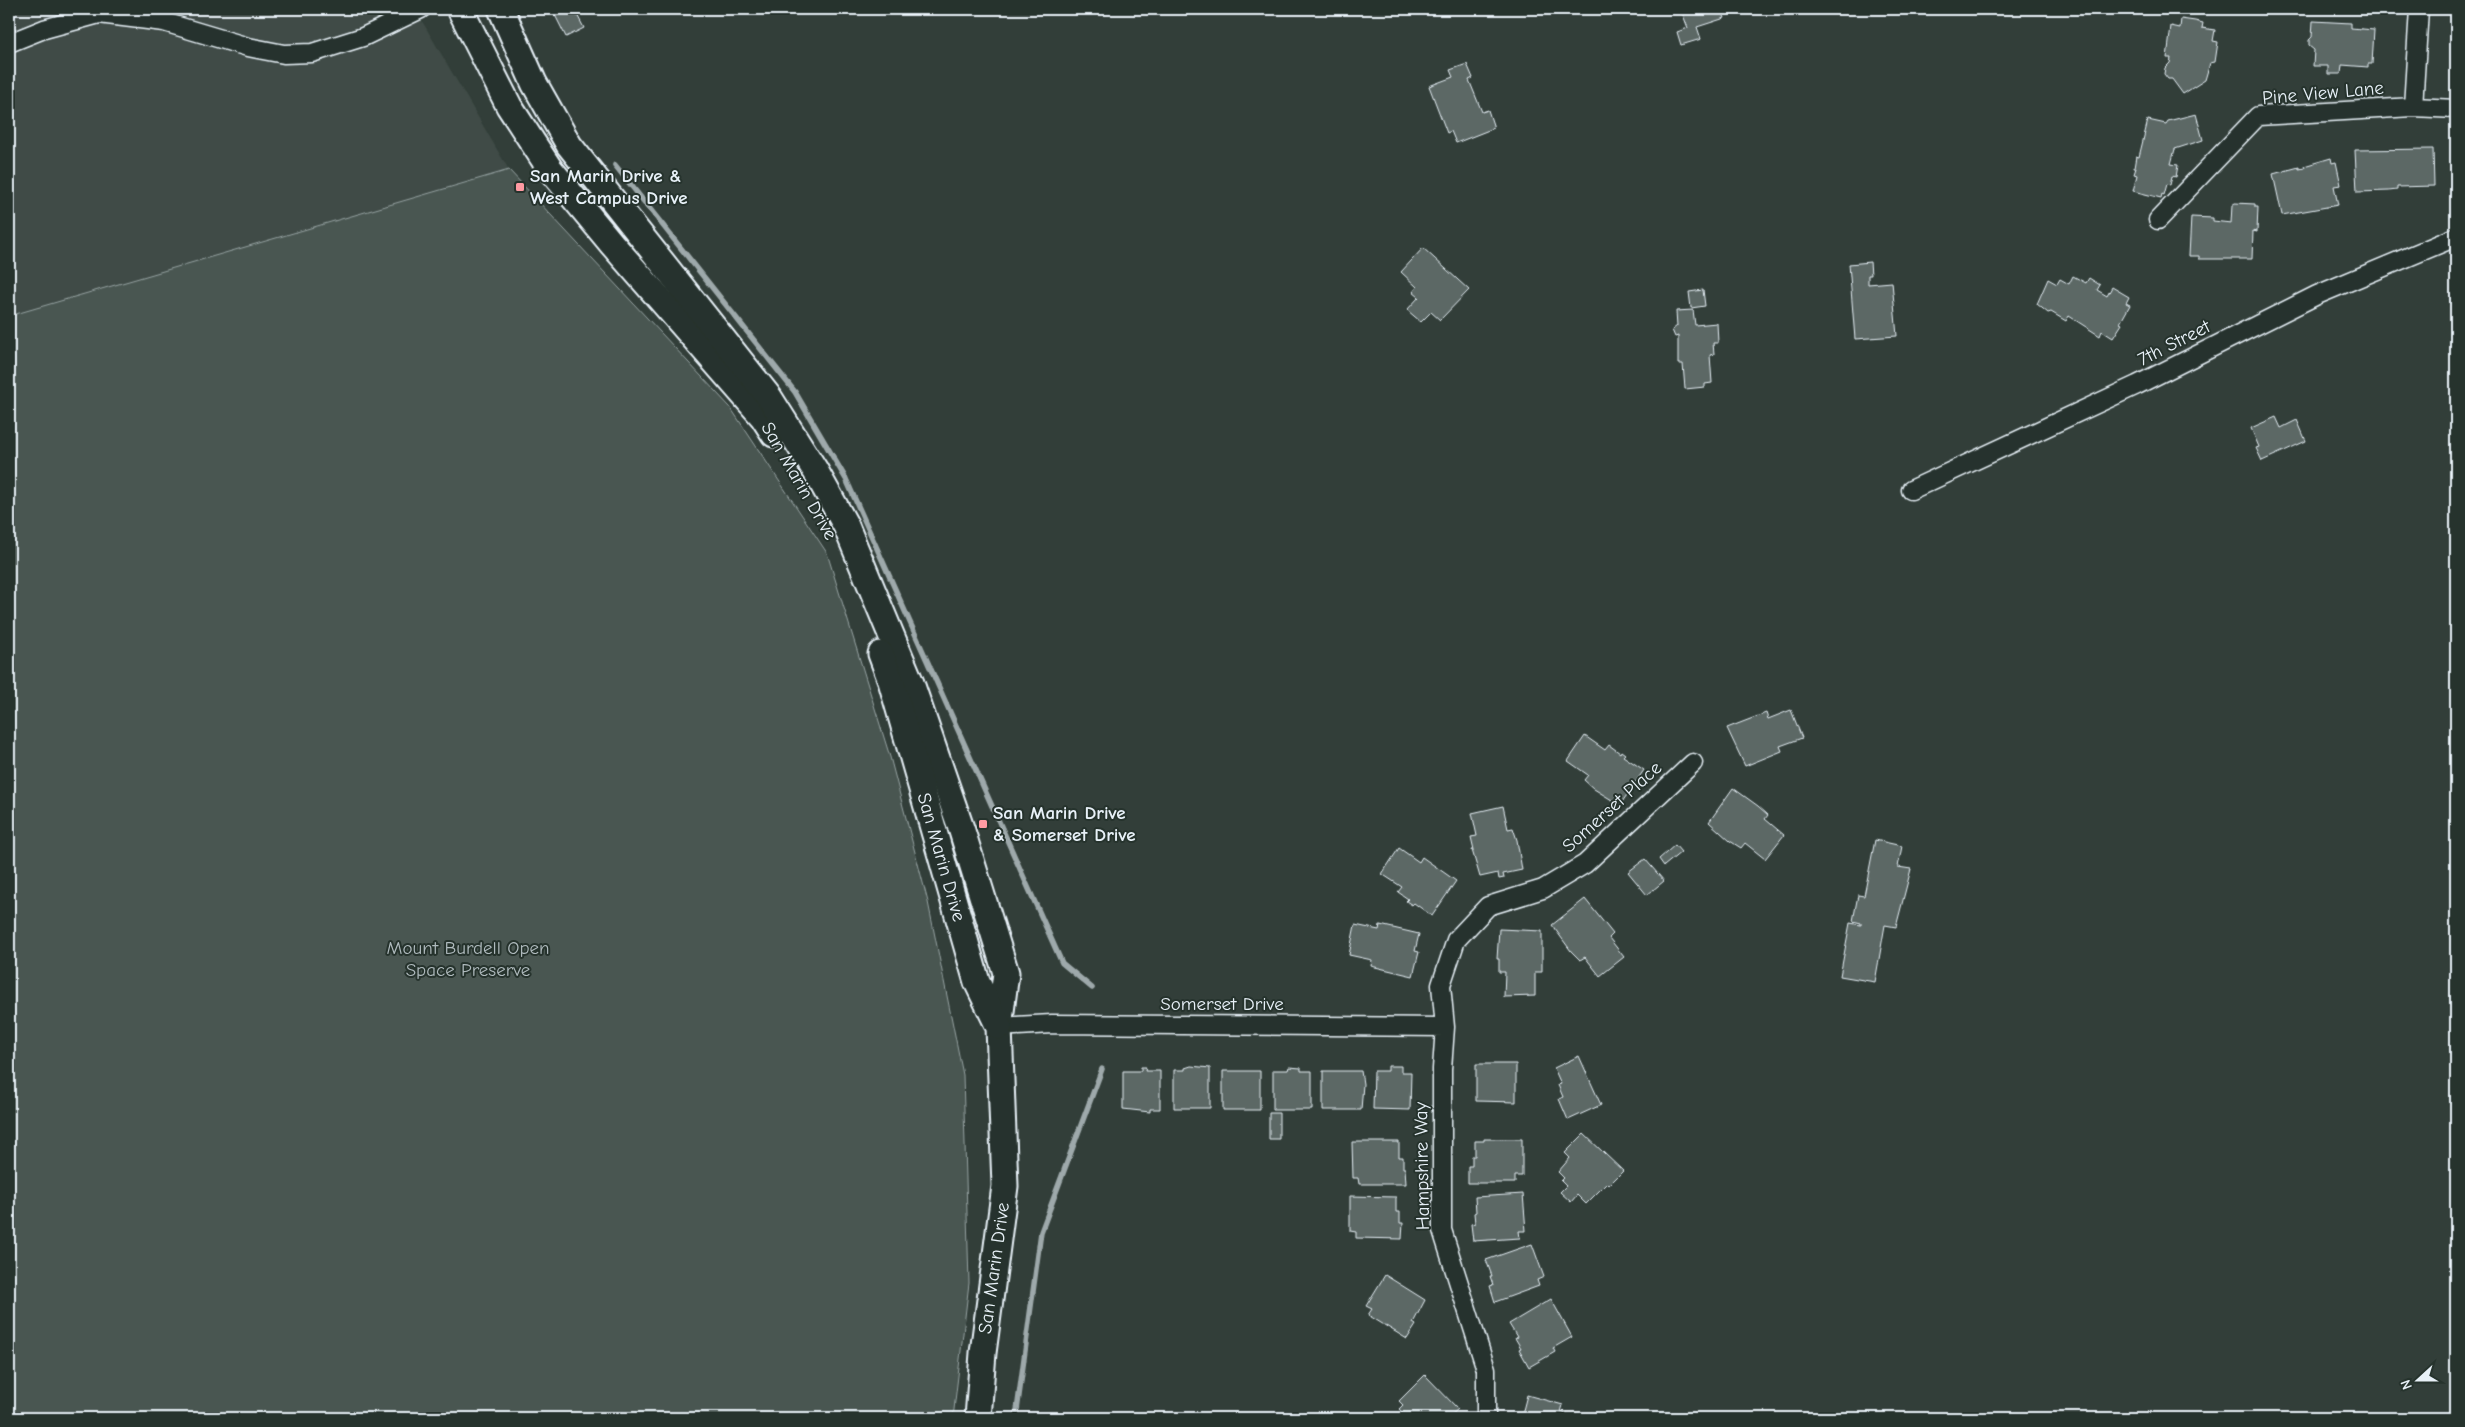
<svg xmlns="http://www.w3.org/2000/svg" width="2465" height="1427" viewBox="0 0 2465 1427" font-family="'Comic Neue',sans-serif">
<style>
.built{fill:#3f4b46}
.green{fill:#495651;stroke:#98a4a4}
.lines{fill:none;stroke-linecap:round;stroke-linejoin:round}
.stream{stroke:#9ea9ab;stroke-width:5.5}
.building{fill:#5c6865;stroke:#e8f1f8}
.minor-casing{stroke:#e8f1f8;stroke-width:21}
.secondary-casing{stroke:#e8f1f8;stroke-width:29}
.minor{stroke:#26332d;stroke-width:18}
.secondary{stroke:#26332d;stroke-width:25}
.poi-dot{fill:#ff9aa2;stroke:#26332d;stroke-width:2}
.labels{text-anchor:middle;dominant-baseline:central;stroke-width:4;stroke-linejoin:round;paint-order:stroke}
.street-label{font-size:19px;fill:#e8f1f8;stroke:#26332d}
.poi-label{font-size:19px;font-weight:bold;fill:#e8f1f8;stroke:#26332d;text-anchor:start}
.park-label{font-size:19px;fill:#b0bbbe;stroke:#26332d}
</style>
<rect width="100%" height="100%" fill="#323e39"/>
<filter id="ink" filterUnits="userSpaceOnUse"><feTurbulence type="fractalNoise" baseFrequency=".02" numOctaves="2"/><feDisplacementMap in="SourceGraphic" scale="10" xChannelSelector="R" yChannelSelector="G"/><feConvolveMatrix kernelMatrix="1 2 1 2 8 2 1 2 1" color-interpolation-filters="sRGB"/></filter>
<g filter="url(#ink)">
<!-- built -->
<path class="built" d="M 9,9 L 415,9 L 509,170 L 9,316 Z"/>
<!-- green -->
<path class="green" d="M 509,170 L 730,407 L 827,553 L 890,757 L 928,902 L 963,1075 L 969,1283 L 953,1418 L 9,1418 L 9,316 Z"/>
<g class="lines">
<!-- stream -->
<path class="stream" d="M 615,165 L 795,392 L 846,479 L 1062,963 L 1092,988
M 1016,1418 L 1041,1232 L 1102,1069"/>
</g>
<!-- building -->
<path class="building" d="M 544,9 L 555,9 L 555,10 L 548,14 Z
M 568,9 L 574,9 L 584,28 L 566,37 L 555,15 Z
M 1672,9 L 1721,9 L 1725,18 L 1697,27 L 1701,39 L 1681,45 L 1677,32 L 1688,28 L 1683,15 Z
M 2181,19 L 2195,21 L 2203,23 L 2202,28 L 2215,30 L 2213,41 L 2218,42 L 2215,62 L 2210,63 L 2205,80 L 2183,94 L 2172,79 L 2168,79 L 2164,74 L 2165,68 L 2170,63 L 2171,58 L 2167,58 L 2171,26 L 2180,28 Z
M 2313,21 L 2351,23 L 2351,28 L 2374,30 L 2372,64 L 2368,64 L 2368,67 L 2342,65 L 2341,74 L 2328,74 L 2328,66 L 2313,66 L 2314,50 L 2309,46 L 2309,40 L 2312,37 Z
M 1467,64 L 1473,78 L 1469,80 L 1482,112 L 1488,110 L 1494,128 L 1456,143 L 1451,131 L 1447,133 L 1429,86 L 1453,77 L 1450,70 Z
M 2456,64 L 2456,82 L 2453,78 L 2453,68 Z
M 2196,114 L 2203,140 L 2175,149 L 2171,164 L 2178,165 L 2176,177 L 2172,176 L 2170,185 L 2167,184 L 2164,195 L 2162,194 L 2161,198 L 2133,191 L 2137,175 L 2134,174 L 2136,168 L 2134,168 L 2136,156 L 2139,157 L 2148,120 L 2166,124 L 2168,121 Z
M 2433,149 L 2434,186 L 2397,187 L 2397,190 L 2389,191 L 2357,192 L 2355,150 Z
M 2331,158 L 2332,163 L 2336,162 L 2341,185 L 2334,186 L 2338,205 L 2282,215 L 2273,174 L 2299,167 L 2299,169 L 2305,168 L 2304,166 Z
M 2235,203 L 2255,204 L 2255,207 L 2258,207 L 2257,232 L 2253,231 L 2252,259 L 2199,259 L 2199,256 L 2189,256 L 2191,217 L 2213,218 L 2213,221 L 2231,223 L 2232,205 Z
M 1423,248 L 1469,290 L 1440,320 L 1431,312 L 1421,322 L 1407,310 L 1419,297 L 1413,292 L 1417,287 L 1401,272 Z
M 1870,262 L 1871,275 L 1868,275 L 1868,284 L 1892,282 L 1897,336 L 1855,339 L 1849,264 Z
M 2073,276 L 2086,283 L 2089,278 L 2100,285 L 2097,290 L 2107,296 L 2112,287 L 2129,297 L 2126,303 L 2130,305 L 2120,323 L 2122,324 L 2113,338 L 2102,331 L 2100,336 L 2069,316 L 2066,321 L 2051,312 L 2048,313 L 2037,304 L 2048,279 L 2057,284 L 2060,279 L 2069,284 Z
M 1703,290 L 1705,306 L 1691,308 L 1689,292 Z
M 1693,310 L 1695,325 L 1717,323 L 1718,343 L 1713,343 L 1714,354 L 1710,355 L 1712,383 L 1705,384 L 1705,387 L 1685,389 L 1683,364 L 1678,364 L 1678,336 L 1675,337 L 1672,330 L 1677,326 L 1676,311 Z
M 2276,417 L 2281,428 L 2297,420 L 2306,441 L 2262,461 L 2256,448 L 2259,447 L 2251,428 Z
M 1791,710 L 1802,738 L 1780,746 L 1782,751 L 1745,766 L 1727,728 L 1766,713 L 1768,719 Z
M 1585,736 L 1605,750 L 1609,745 L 1620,753 L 1621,751 L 1625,754 L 1623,756 L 1644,770 L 1620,805 L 1594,789 L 1584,780 L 1588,775 L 1568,761 Z
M 1733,788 L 1758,806 L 1768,815 L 1765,819 L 1784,835 L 1765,859 L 1745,843 L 1741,848 L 1730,841 L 1709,822 Z
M 1503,806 L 1508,829 L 1513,828 L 1517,840 L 1522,870 L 1503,874 L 1504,878 L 1499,879 L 1498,873 L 1480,877 L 1472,850 L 1474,850 L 1471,837 L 1477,836 L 1472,813 Z
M 1875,840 L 1902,846 L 1898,867 L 1911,869 L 1896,927 L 1885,925 L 1875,982 L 1840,976 L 1850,923 L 1861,925 L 1861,923 L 1853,921 L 1858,895 L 1864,896 Z
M 1675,845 L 1681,852 L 1664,866 L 1659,859 Z
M 1399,848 L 1419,862 L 1422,857 L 1456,881 L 1432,916 L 1414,903 L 1412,905 L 1406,901 L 1408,899 L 1398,892 L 1402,887 L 1382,874 Z
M 1645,859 L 1664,881 L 1647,895 L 1628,872 Z
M 1585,899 L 1613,934 L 1609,938 L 1624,957 L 1600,976 L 1585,957 L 1580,960 L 1571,951 L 1552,925 Z
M 1355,925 L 1379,930 L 1380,925 L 1419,934 L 1415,951 L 1419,952 L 1413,976 L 1371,966 L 1372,960 L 1349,955 Z
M 1499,929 L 1542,931 L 1542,972 L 1535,972 L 1535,996 L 1504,997 L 1505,972 L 1499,972 L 1499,959 L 1497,959 Z
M 1579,1056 L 1601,1105 L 1568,1120 L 1559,1099 L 1563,1097 L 1558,1085 L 1561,1084 L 1554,1068 Z
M 1476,1064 L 1516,1064 L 1516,1102 L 1476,1101 Z
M 1191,1066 L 1210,1068 L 1210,1108 L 1174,1108 L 1174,1070 L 1185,1070 L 1185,1068 Z
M 1388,1066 L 1401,1066 L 1401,1072 L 1411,1072 L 1410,1110 L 1373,1109 L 1374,1071 L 1388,1071 Z
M 1141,1067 L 1146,1067 L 1145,1071 L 1160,1071 L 1160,1109 L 1150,1109 L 1150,1112 L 1123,1109 L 1123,1071 L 1141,1071 Z
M 1289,1067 L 1301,1068 L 1301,1071 L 1312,1071 L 1312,1110 L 1273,1110 L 1273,1070 L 1288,1070 Z
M 1223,1071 L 1260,1071 L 1260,1110 L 1223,1110 Z
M 1323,1071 L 1361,1071 L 1363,1084 L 1361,1110 L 1323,1110 Z
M 1269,1113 L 1279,1113 L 1279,1139 L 1269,1139 Z
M 1584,1134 L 1623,1171 L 1609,1185 L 1607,1183 L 1586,1204 L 1577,1195 L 1571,1202 L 1560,1192 L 1566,1186 L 1561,1181 L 1564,1178 L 1558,1172 L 1570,1158 L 1565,1153 Z
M 1484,1139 L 1522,1139 L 1522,1176 L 1515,1176 L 1515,1183 L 1468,1183 L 1468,1166 L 1472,1166 L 1472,1156 L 1475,1156 L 1475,1141 L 1484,1141 Z
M 1352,1142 L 1399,1142 L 1399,1157 L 1403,1157 L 1403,1168 L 1405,1168 L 1406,1184 L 1359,1184 L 1358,1178 L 1353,1178 Z
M 1523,1194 L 1526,1231 L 1519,1231 L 1520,1238 L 1473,1241 L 1471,1224 L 1475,1223 L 1474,1213 L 1476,1212 L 1475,1197 Z
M 1350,1196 L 1396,1197 L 1396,1212 L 1400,1212 L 1400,1223 L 1403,1223 L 1402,1239 L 1356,1238 L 1356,1232 L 1350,1231 Z
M 1532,1244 L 1544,1277 L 1537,1280 L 1539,1286 L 1495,1302 L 1490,1286 L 1493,1285 L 1490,1276 L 1492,1276 L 1486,1260 Z
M 1385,1275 L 1425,1300 L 1413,1323 L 1416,1325 L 1407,1339 L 1368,1315 L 1372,1309 L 1366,1306 Z
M 1551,1299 L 1572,1337 L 1553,1348 L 1555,1352 L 1529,1367 L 1519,1349 L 1521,1348 L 1515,1338 L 1517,1337 L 1509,1324 Z
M 1425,1375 L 1458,1409 L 1448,1418 L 1408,1418 L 1399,1409 L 1403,1405 L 1399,1401 Z
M 1527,1395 L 1563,1405 L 1561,1412 L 1566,1414 L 1565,1418 L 1521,1418 Z"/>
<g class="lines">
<defs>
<path id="minor" d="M 9,43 L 44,29 L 99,14 L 164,22 L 248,47 L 284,54 L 312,53 L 363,37 L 421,9
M 2413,107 L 2419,9
M 2158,220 L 2258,116 L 2413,107 L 2456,109
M 1911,490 L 2137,385 L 2317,295 L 2456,237
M 999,1027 L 1052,1024 L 1445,1027
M 1486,1418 L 1486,1369 L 1442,1230 L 1442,1069 L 1445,1027 L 1441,985 L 1456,940 L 1488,906 L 1543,889 L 1585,864 L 1693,763"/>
<g id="secondary">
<path d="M 460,9 L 509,106 L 550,169 L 612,244 L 763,417 L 774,434"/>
<path d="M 501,9 L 534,83 L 569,145 L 769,397 L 815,470 L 846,526 L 911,683 L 962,831 L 1006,973 L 999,1027 L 1005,1186 L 983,1353 L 978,1418"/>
<path id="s1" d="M 881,654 L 891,681 L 977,982 L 999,1027"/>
</g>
</defs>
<!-- minor casing -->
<use href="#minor" class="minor-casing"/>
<!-- secondary casing -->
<use href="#secondary" class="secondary-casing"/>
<!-- minor -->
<use href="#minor" class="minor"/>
<!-- secondary -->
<use href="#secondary" class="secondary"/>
</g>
</g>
<!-- markers -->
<g class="poi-dot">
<rect x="515" y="182" width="10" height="10" rx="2.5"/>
<rect x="978" y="819" width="10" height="10" rx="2.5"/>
</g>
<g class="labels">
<!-- street labels -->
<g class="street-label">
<text transform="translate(2323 93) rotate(-5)">Pine View Lane</text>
<text transform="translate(2174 343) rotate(-27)">7th Street</text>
<text transform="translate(799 481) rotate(60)">San Marin Drive</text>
<text transform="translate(1612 807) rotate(-42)">Somerset Place</text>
<text stroke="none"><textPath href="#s1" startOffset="212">San Marin Drive</textPath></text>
<text x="1222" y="1004">Somerset Drive</text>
<text transform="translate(1422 1166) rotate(-91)">Hampshire Way</text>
<text transform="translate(994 1268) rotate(-82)">San Marin Drive</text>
</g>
<!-- poi labels -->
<g class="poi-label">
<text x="530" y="176">San Marin Drive &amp;<tspan x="530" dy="22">West Campus Drive</tspan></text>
<text x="993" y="813">San Marin Drive<tspan x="993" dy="22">&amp; Somerset Drive</tspan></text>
</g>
<!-- park labels -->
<g class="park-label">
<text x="468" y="948">Mount Burdell Open<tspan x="468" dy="22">Space Preserve</tspan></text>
</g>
</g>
<!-- margin -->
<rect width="2465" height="1427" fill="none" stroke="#26332d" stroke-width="30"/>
<rect x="15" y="15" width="2435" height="1397" fill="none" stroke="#e8f1f8" stroke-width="2" filter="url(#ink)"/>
<!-- north arrow -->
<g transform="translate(2418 1380) rotate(249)" stroke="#26332d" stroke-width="4" paint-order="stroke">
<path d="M0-4L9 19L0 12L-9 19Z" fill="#e8f1f8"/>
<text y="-8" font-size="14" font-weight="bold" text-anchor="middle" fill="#e8f1f8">N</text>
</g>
</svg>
